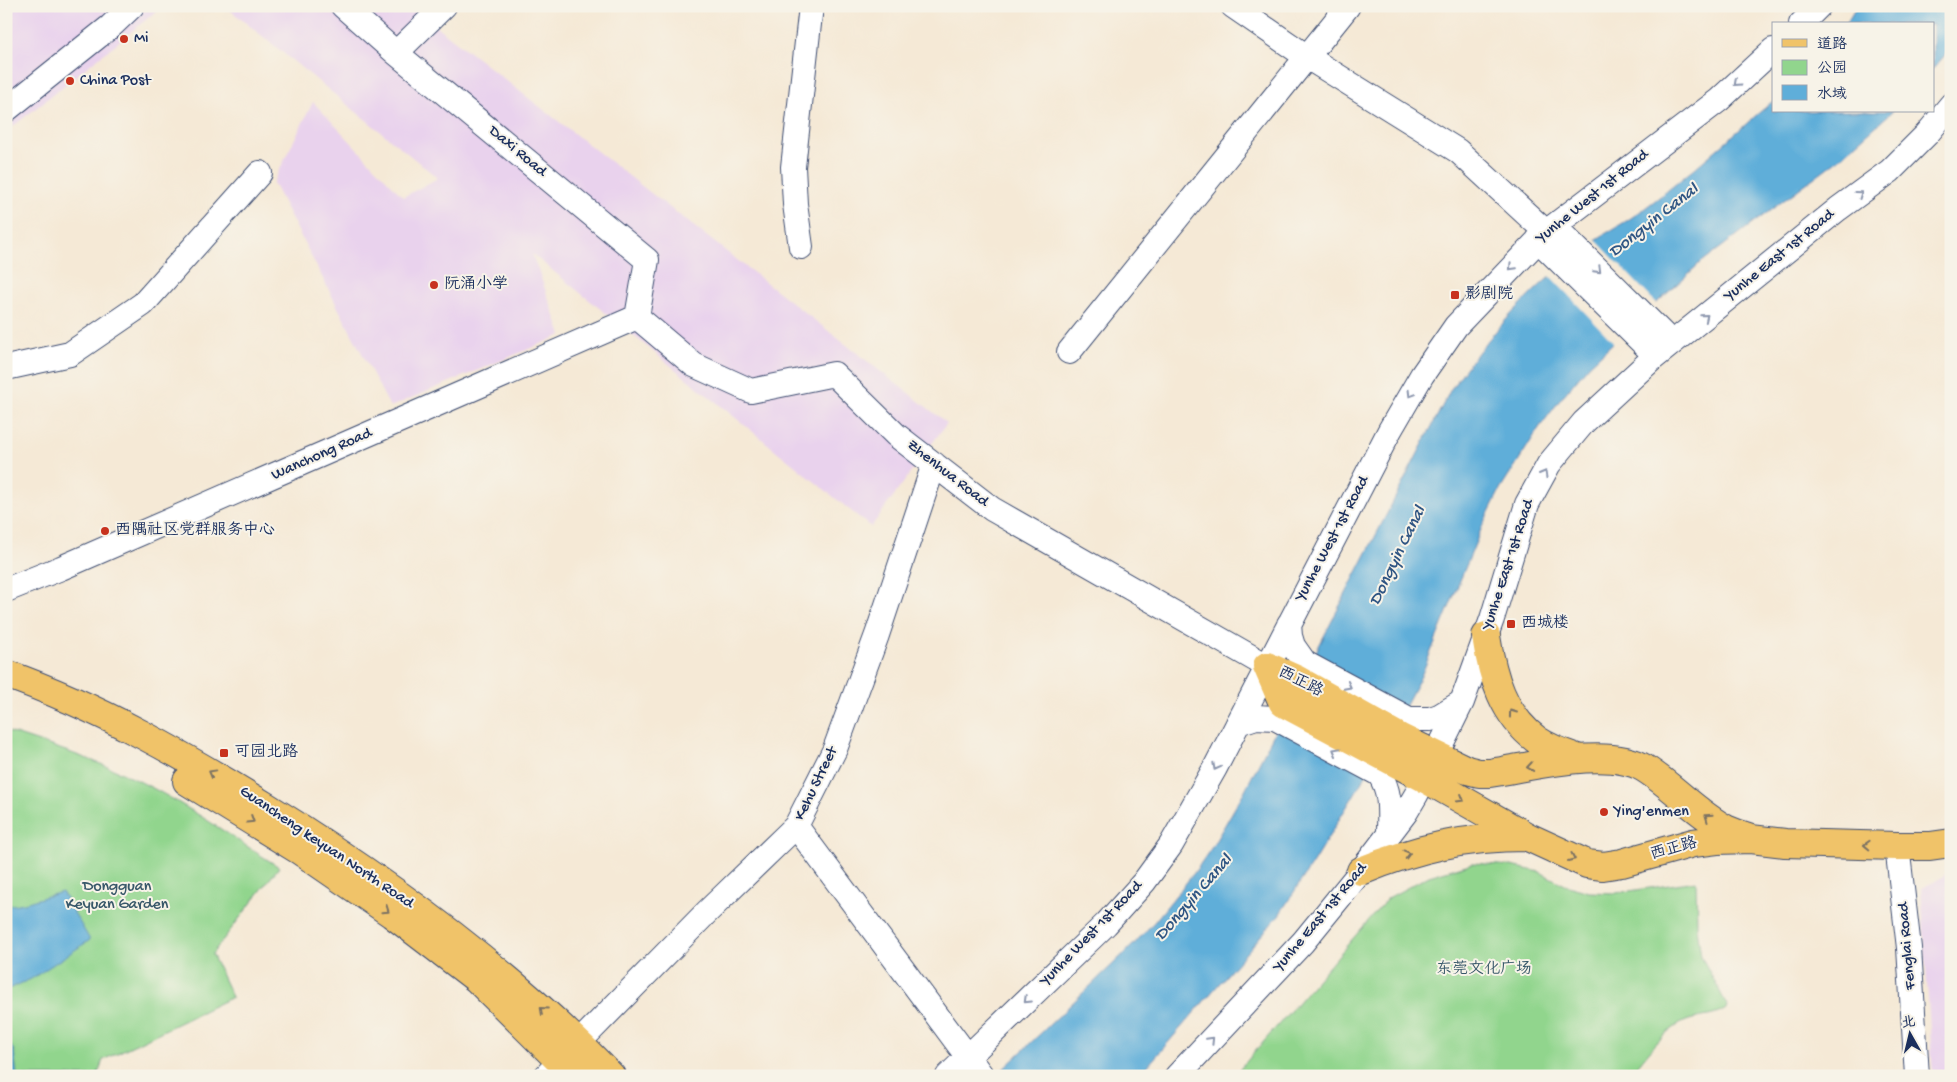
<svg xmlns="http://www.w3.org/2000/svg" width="1957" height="1082" viewBox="0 0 1957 1082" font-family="'Gochi Hand','LXGW WenKai TC',sans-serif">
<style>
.built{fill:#e9d2ed}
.green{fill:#91d58d;stroke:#568276}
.water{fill:#5faed9;stroke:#3d6e9c}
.pier{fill:#f5e9d6}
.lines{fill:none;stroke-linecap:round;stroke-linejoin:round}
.minor-casing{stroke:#3c4b70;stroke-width:26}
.major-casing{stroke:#3c4b70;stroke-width:30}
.minor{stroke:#fff;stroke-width:24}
.major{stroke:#f0c369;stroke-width:28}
.oneway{stroke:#8d97ae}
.oneway2{stroke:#7b7263}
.poi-dot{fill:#c8321e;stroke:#f7f3e8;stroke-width:2}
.labels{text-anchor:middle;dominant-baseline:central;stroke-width:4;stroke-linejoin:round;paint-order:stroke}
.poi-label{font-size:16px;fill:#1b2f5e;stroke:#f7f3e8;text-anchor:start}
.street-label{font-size:16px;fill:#1b2f5e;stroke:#f7f3e8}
.park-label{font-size:16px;fill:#38586a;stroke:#f7f3e8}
.water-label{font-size:18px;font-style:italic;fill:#2f5583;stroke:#f7f3e8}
</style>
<rect width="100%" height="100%" fill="#f7f3e8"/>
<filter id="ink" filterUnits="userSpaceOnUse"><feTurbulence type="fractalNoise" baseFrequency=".02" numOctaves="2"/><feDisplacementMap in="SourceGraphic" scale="10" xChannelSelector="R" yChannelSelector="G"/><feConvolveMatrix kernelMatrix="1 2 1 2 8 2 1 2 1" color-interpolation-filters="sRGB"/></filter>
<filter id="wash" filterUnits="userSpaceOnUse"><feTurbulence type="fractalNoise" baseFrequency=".0096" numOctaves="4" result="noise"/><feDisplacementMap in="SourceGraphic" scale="20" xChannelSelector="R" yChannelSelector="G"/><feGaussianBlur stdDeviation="1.12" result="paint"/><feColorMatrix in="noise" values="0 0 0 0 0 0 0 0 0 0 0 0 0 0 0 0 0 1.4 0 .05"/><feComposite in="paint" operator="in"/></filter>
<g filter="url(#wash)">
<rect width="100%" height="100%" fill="#f5e9d6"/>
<!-- built -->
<path class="built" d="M 6,6 L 163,6 L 6,132 Z
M 225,6 L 410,6 L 947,423 L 871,527 L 532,254 L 562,335 L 390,407 L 273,183 L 313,102 L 403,197 L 438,178 Z
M 1951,871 L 1951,1076 L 1933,1076 L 1921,888 L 1934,882 Z"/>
<!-- green -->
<path class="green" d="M 6,731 C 51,746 97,760 139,781 C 188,805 233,838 279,867 L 212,954 L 232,997 L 103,1060 L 97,1076 L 6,1076 Z
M 1473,863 L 1511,866 L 1540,872 L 1565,885 L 1589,892 L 1616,893 L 1696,881 L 1697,928 L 1701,956 L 1727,1005 L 1726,1009 C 1715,1017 1702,1016 1689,1020 C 1666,1028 1649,1052 1634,1070 L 1632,1076 L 1234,1076 L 1388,898 L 1429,876 Z"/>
<!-- water -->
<path class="water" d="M 1857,6 L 1951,6 L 1951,48 L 1933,69 L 1933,24 L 1846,24 Z
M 1773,101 L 1773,111 L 1893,111 L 1840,158 L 1699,264 L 1589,365 L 1563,396 L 1539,428 L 1500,490 L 1484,522 L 1421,676 L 1386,742 L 1314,861 L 1279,915 L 1139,1076 L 996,1076 L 1134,944 L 1155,921 L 1194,873 L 1212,847 L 1244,792 L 1451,389 C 1489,334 1533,287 1587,246 C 1604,233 1624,224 1641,211 C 1687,177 1729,138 1773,101 Z
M 62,892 L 90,940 L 31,979 L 6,990 L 6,906 L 24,903 Z
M 6,1038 L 14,1051 L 17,1076 L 6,1076 Z"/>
<!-- pier -->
<path class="pier" d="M 1594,238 L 1658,305 L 1615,344 L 1548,274 Z"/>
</g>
<g filter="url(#ink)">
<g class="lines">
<defs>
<path id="minor" d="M 343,6 L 396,53 L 647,260 L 637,317
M 1233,6 L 1307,57 L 1458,151 L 1546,232
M 1801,24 L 1819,6
M 396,53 L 444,6
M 6,110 L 111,26 L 132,6
M 1554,226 L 1672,343
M 1538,240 L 1656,356
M 801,247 L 795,204 L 793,167 L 811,6
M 637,317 L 694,365 L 751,391 L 834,374 L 896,435 L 992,509 L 1267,666
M 1069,352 L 1348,6
M 6,368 L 70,354 L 143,304 L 260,173
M 6,590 L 61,568 L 637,317
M 1289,624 L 1290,636 L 1293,646 L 1305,663 L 1409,719 L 1430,719 L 1439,716 L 1462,702
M 1238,723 L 1256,717 L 1275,718 L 1379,774 C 1392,792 1389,814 1389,835
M 796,826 L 982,1076
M 1897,846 L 1909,948 L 1917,1076
M 546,1076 L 707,912 L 796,826 L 835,749 L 877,635 L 934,464
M 948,1076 L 1106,924 L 1144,882 L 1171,845 L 1215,768 L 1390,430 L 1422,375 L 1456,326 L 1546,232 L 1719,100 L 1773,50
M 1177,1076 L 1303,942 L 1361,871 L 1406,812 L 1416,795 L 1462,702 L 1492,619 L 1527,504 L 1549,464 L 1584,422 L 1650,361 L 1838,209 L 1890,171 L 1927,134 L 1951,105"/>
<path id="major" d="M 1486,636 C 1492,676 1503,715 1537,740 C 1550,749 1566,754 1580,759
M 1267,666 L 1283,703 L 1424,778 L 1528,837 L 1587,864 L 1603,866 L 1622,863 L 1693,843 L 1717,840 L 1751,839 L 1785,843 L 1897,846 L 1930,846 L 1951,843
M 1267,666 L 1296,679 L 1399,737 L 1467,770 L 1479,773 L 1490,773 C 1531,767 1608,746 1644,768 C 1673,786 1696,813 1726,829 C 1733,832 1741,835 1748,837
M 6,674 C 99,707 185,756 267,807 C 391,884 510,971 611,1076
M 187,781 L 299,850 L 392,914 L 477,979 L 575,1076
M 1361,871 C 1417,848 1466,837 1526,837"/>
</defs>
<!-- minor casing -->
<use href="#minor" class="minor-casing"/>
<!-- major casing -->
<use href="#major" class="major-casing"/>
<!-- minor -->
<use href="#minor" class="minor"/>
<!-- major -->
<use href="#major" class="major"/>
</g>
<!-- one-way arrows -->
<defs><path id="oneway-chevron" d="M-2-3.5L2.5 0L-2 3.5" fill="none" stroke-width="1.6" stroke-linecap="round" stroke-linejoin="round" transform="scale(1.25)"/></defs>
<g class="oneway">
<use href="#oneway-chevron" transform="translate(1737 83) rotate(138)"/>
<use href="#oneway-chevron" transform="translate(1859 194) rotate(-36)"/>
<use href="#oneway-chevron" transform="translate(1512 267) rotate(134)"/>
<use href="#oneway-chevron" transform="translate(1598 270) rotate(45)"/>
<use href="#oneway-chevron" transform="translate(1705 317) rotate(-39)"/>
<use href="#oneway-chevron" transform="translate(1411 394) rotate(121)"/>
<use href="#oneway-chevron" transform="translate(1544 474) rotate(-60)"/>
<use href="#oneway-chevron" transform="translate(1348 686) rotate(28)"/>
<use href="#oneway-chevron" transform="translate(1336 751) rotate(-151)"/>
<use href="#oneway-chevron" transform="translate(1216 767) rotate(118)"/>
<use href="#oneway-chevron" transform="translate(1027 1000) rotate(136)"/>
<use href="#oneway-chevron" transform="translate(1211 1040) rotate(-46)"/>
</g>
<g class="oneway2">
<use href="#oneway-chevron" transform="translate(1512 713) rotate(-126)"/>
<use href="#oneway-chevron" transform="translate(1530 767) rotate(171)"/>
<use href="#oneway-chevron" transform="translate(212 773) rotate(-151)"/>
<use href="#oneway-chevron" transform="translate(1461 799) rotate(31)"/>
<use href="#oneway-chevron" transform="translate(1708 817) rotate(-145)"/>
<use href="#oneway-chevron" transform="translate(251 820) rotate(32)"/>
<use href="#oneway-chevron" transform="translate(1867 845) rotate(-178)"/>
<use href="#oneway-chevron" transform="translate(1407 854) rotate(-15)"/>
<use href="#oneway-chevron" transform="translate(1572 858) rotate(24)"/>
<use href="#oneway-chevron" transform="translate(386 910) rotate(35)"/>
<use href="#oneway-chevron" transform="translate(543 1010) rotate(-138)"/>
</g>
</g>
<!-- markers -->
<g class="poi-dot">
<circle cx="124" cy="39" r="5"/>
<circle cx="70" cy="81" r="5"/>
<circle cx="434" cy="285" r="5"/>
<rect x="1450" y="290" width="10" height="10" rx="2.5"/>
<circle cx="105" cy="531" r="5"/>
<rect x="1506" y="619" width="10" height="10" rx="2.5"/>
<rect x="219" y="748" width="10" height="10" rx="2.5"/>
<circle cx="1604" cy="812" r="5"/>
</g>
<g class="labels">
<!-- poi labels -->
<g class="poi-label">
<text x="134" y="39">Mi</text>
<text x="80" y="81">China Post</text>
<text x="444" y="285">阮涌小学</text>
<text x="1465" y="295">影剧院</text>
<text x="115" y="531">西隅社区党群服务中心</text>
<text x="1521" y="624">西城楼</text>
<text x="234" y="753">可园北路</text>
<text x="1614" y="812">Ying'enmen</text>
</g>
<!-- street labels -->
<g class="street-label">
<text transform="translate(517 152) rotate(40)">Daxi Road</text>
<text transform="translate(1593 197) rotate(-39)">Yunhe West 1st Road</text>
<text transform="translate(1780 256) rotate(-39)">Yunhe East 1st Road</text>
<text transform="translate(322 455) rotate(-24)">Wanchong Road</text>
<text transform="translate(947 474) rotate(38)">Zhenhua Road</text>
<text transform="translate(1333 539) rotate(-62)">Yunhe West 1st Road</text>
<text transform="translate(1509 565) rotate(-72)">Yunhe East 1st Road</text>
<text transform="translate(1300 683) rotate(27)">西正路</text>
<text transform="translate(817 784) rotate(-64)">Kehu Street</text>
<text transform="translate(326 848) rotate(34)">Guancheng keyuan North Road</text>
<text transform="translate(1674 850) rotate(-15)">西正路</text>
<text transform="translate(1321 918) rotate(-50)">Yunhe East 1st Road</text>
<text transform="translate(1092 934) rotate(-46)">Yunhe West 1st Road</text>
<text transform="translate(1908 946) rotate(-95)">Fenglai Road</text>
</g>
<!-- park labels -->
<g class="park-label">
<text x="117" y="887">Dongguan<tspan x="117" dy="18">Keyuan Garden</tspan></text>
<text x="1484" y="970">东莞文化广场</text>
</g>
<!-- water labels -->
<g class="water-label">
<text transform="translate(1654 221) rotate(-38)">Dongyin Canal</text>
<text transform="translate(1398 556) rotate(-64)">Dongyin Canal</text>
<text transform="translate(1194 898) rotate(-49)">Dongyin Canal</text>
</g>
</g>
<!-- margin -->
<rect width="1957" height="1082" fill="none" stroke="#f7f3e8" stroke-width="25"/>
<!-- legend -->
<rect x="1772" y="22" width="162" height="90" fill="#f7f3e8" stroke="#9fa5b1"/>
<rect x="1782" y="39" width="25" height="8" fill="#f0c369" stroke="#9fa5b1"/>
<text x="1817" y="48" font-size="15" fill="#1b2f5e">道路</text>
<rect x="1782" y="60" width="25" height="15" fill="#91d58d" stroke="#9fa5b1"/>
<text x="1817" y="72" font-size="15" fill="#1b2f5e">公园</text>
<rect x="1782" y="85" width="25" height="15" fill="#5faed9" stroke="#9fa5b1"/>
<text x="1817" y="98" font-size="15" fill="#1b2f5e">水域</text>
<!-- north arrow -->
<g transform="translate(1910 1034) rotate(352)" stroke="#f7f3e8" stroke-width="4" paint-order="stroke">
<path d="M0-4L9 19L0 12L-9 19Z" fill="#1b2f5e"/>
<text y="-8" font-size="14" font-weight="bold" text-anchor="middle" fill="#1b2f5e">北</text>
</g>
</svg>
